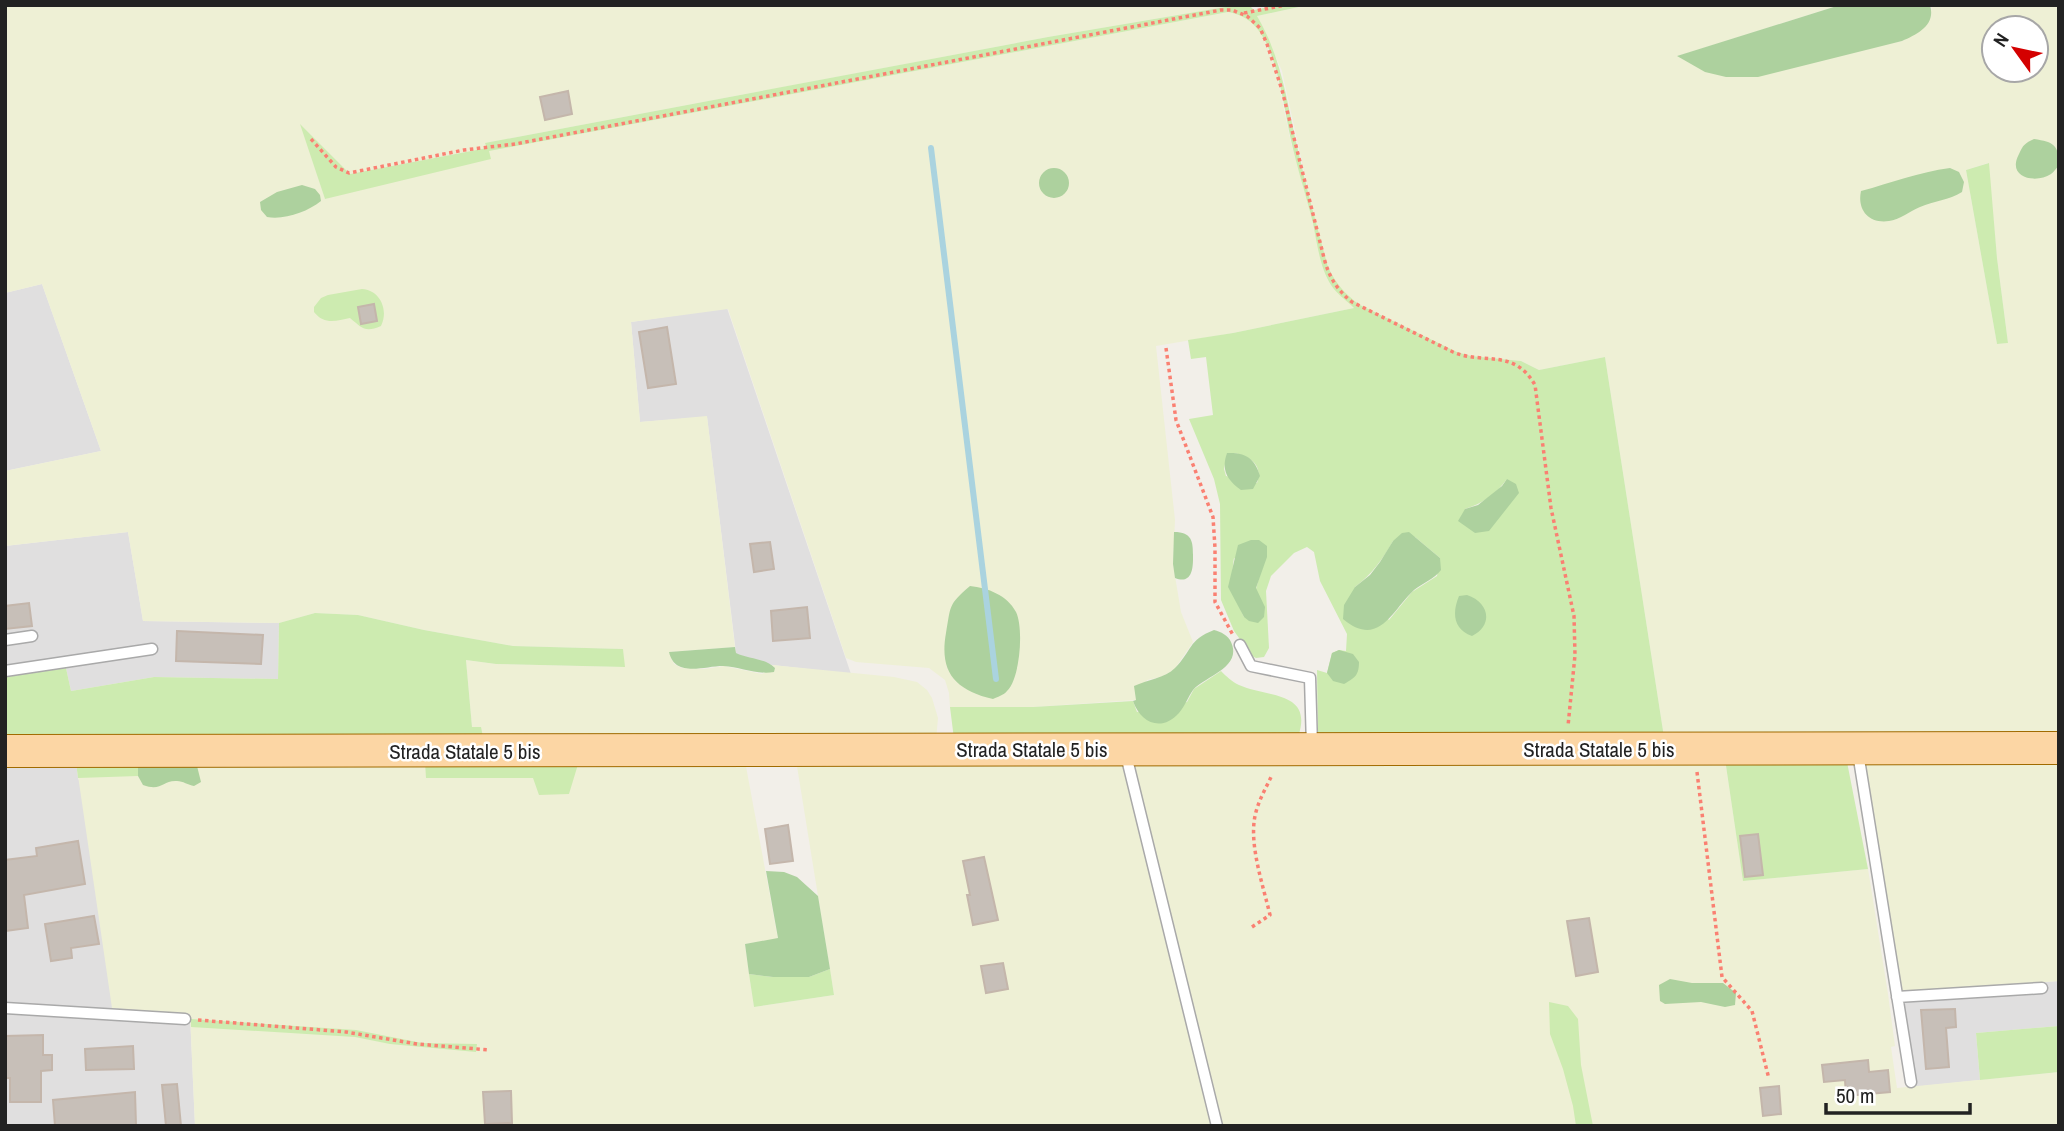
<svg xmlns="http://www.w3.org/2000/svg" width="2064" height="1131" viewBox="0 0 2064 1131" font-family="'Archivo Narrow',sans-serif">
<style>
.residential{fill:#e0dfdf}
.farmland{fill:#eef0d5;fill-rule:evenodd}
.grass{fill:#cdebb0;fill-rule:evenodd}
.forest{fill:#add19e}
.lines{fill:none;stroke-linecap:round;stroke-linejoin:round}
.stream{stroke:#aad3df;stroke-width:6}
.building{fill:#c7bfb8;stroke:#c4b6ab;stroke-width:2}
.service-casing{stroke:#a9a9a9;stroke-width:13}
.primary-casing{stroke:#a06b00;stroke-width:34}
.path{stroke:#fa8072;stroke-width:3.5;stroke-dasharray:3.5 3.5;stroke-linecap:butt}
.service{stroke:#fff;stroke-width:10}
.primary{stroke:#fcd6a4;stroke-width:32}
.labels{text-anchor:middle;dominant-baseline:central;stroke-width:5;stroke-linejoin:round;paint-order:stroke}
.street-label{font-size:21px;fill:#222;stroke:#fff}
</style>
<rect width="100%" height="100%" fill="#f2efe9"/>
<!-- residential -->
<path class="residential" d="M 42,284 L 101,451 L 5,471 L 5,293 Z
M 727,308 L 851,674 L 737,661 L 707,417 L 640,422 L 631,322 Z
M 128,532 L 143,621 L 279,623 L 278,679 L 154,677 L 71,691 L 66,668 L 5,677 L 5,546 Z
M 76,762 L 78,778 L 174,1013 L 190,1014 L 195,1126 L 5,1126 L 5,763 Z
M 2059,981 L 2059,1026 L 1976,1033 L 1980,1080 L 1913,1087 L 1899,993 Z"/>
<!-- farmland -->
<path class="farmland" d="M 5,5 L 1237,5 L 1048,37 L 486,143 L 548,140 L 1228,12 L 1239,14 L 1249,20 L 1260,31 L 1267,46 L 1276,71 L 1291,143 L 1331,285 L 1354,308 L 1233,333 L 1156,346 L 1175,520 L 1173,564 L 1181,612 L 1193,642 L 1174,670 L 1161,677 L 1147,680 L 1136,700 L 1033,707 L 950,707 L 949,693 L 945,680 L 929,668 L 856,662 L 846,658 L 728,309 L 631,322 L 640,422 L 707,416 L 735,647 L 669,652 L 674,664 L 682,668 L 704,669 L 724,666 L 762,674 L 775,668 L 772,665 L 894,677 L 917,682 L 927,690 L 932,698 L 938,718 L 936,740 L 483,737 L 472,727 L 466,660 L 496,664 L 624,667 L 623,649 L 513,646 L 424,630 L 358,615 L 315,613 L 279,623 L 143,621 L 128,532 L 5,546 L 5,471 L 101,451 L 42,284 L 5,293 ZM 302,126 L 350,174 L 487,148 L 325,199 Z
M 1308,5 L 1840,5 L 1678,56 L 1877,46 L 1902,41 L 1932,9 L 1930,5 L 2059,5 L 2059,737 L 1664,737 L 1605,357 L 1539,370 L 1521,361 L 1471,356 L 1457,352 L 1360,305 L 1346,295 L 1337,285 L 1328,267 L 1316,226 L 1282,71 L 1257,16 ZM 1994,28 L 2036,28 L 2036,70 L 1994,70 ZM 1988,163 L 1997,258 L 2008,343 L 1997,344 L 1966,170 Z
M 1725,759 L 1743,881 L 1868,869 L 1888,994 L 1895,1046 L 1891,1047 L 1897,1088 L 2059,1072 L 2059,1126 L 195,1126 L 190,1014 L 112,1008 L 76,762 L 745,761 L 778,939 L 745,944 L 754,1007 L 834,995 L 796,760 Z
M 1863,760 L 2059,760 L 2059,981 L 1899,993 Z"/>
<!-- grass -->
<path class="grass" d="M 1237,5 L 1249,5 L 1254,10 L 1278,5 L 1308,5 L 1257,16 C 1282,59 1286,98 1297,146 C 1306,186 1317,227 1328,267 C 1336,284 1345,294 1360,305 L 1457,352 L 1471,356 L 1521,361 L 1539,370 L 1605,357 L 1664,737 L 1318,741 L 1317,670 L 1327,673 L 1332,653 L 1339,650 L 1346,651 L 1347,634 L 1320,581 L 1314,552 L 1307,547 L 1294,553 L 1271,576 L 1266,591 L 1269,648 L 1264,657 L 1256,658 L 1252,656 L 1234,631 L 1221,600 L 1220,504 L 1214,479 L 1189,419 L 1213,415 L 1206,357 L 1191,359 L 1188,340 L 1233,333 L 1354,308 C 1347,301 1336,293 1331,285 C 1320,268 1317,243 1313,223 C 1306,195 1297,168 1291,140 C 1284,108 1278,57 1259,31 C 1252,21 1241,14 1228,12 L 489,151 L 491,159 L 325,199 L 300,124 L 350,174 L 487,148 L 485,143 L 1048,37 ZM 1235,453 C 1251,457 1263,465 1257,483 L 1226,476 L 1224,469 L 1227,454 ZM 1507,479 L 1475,533 L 1465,509 C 1482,504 1497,493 1507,479 ZM 1415,537 L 1440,558 L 1437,576 L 1412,592 L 1389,620 L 1355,587 C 1372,574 1382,560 1393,541 ZM 1234,558 L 1260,574 L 1256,589 L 1244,617 C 1235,598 1230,579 1234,558 Z
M 1989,163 L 1997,258 L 2008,343 L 1997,344 L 1966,170 Z
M 362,289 C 380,290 389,310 381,326 C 365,333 362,328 350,318 C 336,321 324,325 314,312 L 314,307 L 321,298 L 328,295 Z
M 315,613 L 358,615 L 424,630 L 513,646 L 623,649 L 625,667 L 496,664 L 466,660 L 472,727 L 481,727 L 483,737 L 5,737 L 5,677 L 66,668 L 71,691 L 154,677 L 278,679 L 279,623 Z
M 1221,671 C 1226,676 1232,682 1239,685 C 1268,698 1314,691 1298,737 L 954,739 L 950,707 L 1033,707 L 1133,701 L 1137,712 L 1187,702 L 1194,689 Z
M 1725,759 L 1847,762 L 1868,869 L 1743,881 Z
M 579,761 L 569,794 L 539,795 L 533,778 L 426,778 L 425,762 Z
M 76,762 L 138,763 L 138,776 L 78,778 Z
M 830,969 L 834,995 L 754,1007 L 749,974 L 773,977 L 809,977 Z
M 1549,1002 L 1568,1006 L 1578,1019 L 1581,1065 L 1593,1126 L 1576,1126 L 1573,1106 L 1563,1069 L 1550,1034 Z
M 191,1019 L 356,1030 L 422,1043 L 477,1044 L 476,1052 L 390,1044 L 355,1037 L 191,1027 Z
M 2059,1026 L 2059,1072 L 1980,1080 L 1976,1033 Z"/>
<!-- forest -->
<path class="forest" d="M 1840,5 L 1930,5 C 1936,25 1918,34 1902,41 L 1758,77 L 1726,77 L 1705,72 L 1677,56 Z
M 2034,139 C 2054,142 2059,145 2059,166 C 2056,168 2054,172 2051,174 C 2036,184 2006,178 2019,154 C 2023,145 2025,143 2034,139 Z
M 1950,168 L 1959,172 L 1964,182 L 1962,192 C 1949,200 1934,201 1920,207 C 1910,211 1899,220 1889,221 C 1868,224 1857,209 1861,191 C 1891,183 1919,172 1950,168 Z
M1039 183a15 15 0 1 1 30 0a15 15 0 1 1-30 0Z
M 302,185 L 315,189 L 320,195 L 321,201 C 307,212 285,220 267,217 L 261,210 L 260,202 L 277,192 Z
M 1227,453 C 1245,452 1255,458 1260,476 L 1253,489 L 1241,490 C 1227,480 1221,470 1227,453 Z
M 1507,479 L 1516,484 L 1519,493 L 1489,531 L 1475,533 L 1458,521 L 1465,509 L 1478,505 L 1502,486 Z
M 1174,532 C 1194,532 1193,544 1193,559 C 1193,572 1190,584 1175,578 L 1173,564 Z
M 1409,532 L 1440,558 L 1441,570 C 1434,579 1423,583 1414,590 C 1392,610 1379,649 1343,619 L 1344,605 L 1355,587 L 1370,575 L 1380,562 L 1393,541 L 1402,533 Z
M 1251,540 L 1259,540 L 1267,546 L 1267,557 L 1256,588 L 1265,607 L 1264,617 L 1258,623 L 1249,621 L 1244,617 L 1228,587 L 1238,545 Z
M 970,586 C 988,588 1007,595 1016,612 C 1024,628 1020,679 1007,691 C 1004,695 997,697 993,699 C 955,690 939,672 946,633 C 951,605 948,605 970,586 Z
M 1467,595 C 1489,602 1494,625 1472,636 C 1453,629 1452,613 1459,596 Z
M 1214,630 C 1221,632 1228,635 1231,642 C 1243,668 1203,677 1193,690 C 1188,697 1185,706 1179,713 C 1161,733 1140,722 1133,701 L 1136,700 L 1134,686 C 1147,680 1165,678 1175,668 C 1192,651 1188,640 1214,630 Z
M 735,647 L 736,653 C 748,659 765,658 775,668 L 774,672 C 756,675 741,667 723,666 C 704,666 675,678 669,652 Z
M 1339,650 L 1353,654 L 1359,662 C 1359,675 1355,678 1344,684 L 1333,681 L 1327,673 L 1332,653 Z
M 196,762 L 201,782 L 194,786 C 188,785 183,781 177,781 C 162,780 162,792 143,785 L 138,776 L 138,763 Z
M 766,871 L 784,872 L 797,877 L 818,896 L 830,969 L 809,977 L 773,977 L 749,974 L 745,944 L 778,938 Z
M 1670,979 L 1692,983 L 1723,983 L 1736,993 L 1735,1005 L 1725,1007 L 1701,1002 L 1665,1004 L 1660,1001 L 1659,985 Z"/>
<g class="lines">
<!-- stream -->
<path class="stream" d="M 931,148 L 996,679"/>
</g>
<!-- building -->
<path class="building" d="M 568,91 L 572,114 L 545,120 L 540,97 Z
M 374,304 L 377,321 L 361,324 L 358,307 Z
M 667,327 L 676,384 L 648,388 L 639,332 Z
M 770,542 L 774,569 L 754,572 L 750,544 Z
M 29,603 L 32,626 L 5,629 L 5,606 Z
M 807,607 L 810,638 L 773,641 L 771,611 Z
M 177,631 L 263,635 L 261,664 L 176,661 Z
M 788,825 L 793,861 L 770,864 L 765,829 Z
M 1758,834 L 1763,875 L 1745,877 L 1740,836 Z
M 78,841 L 85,884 L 24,895 L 28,928 L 5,931 L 5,860 L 37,856 L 36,848 Z
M 984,857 L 998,920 L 973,925 L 967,895 L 970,895 L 963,861 Z
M 94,916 L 99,944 L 71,948 L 72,958 L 51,961 L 45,924 Z
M 1589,918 L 1598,972 L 1576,976 L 1567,921 Z
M 1003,963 L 1008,989 L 986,993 L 981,966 Z
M 1955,1009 L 1956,1027 L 1946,1028 L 1949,1067 L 1926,1069 L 1921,1010 Z
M 43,1035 L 43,1055 L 52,1055 L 52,1070 L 41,1071 L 41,1102 L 10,1102 L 10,1078 L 5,1078 L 5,1036 Z
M 133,1046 L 134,1069 L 86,1070 L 85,1049 Z
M 1868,1060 L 1869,1072 L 1888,1070 L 1890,1092 L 1846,1096 L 1845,1080 L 1824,1082 L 1822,1065 Z
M 177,1084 L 181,1126 L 166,1126 L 162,1085 Z
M 1779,1086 L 1781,1114 L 1763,1116 L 1760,1088 Z
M 511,1091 L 512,1123 L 485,1124 L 483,1092 Z
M 135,1092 L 136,1126 L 55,1126 L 53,1100 Z"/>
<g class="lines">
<defs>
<path id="service" d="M 5,640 L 32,636
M 1240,645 L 1251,666 L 1310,678 L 1312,746
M 5,671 L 152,649
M 1125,751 L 1217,1126
M 1858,753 L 1911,1082
M 1897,997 L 2042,988
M 5,1008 L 185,1019"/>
<path id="primary" d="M 5,751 L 2059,748"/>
</defs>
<!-- service casing -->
<use href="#service" class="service-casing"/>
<!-- primary casing -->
<use href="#primary" class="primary-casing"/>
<!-- path -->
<path class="path" d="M 1244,13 L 1286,5
M 311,139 L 336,167 L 349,173 L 464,150 L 515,144 L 1221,10 L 1232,10 L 1247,16 L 1260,28 L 1267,44 L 1282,90 L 1324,258 C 1329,277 1337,290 1352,302 L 1453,352 C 1484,365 1514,348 1535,385 L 1551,508 L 1574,616 L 1575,655 L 1568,726
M 1166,348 L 1176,420 L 1213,517 L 1215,548 L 1215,602 L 1233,635
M 1697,772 L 1722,977 L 1752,1011 L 1769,1079
M 1252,927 L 1270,915 C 1263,885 1249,845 1255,816 C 1258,801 1266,788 1272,775
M 198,1020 L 346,1032 L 417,1044 L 490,1050"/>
<!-- service -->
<use href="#service" class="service"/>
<!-- primary -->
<use href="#primary" class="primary"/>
</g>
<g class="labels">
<!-- street labels -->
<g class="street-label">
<text x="1032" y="749">Strada Statale 5 bis</text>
<text x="1599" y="749">Strada Statale 5 bis</text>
<text x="465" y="751">Strada Statale 5 bis</text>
</g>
</g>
<!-- border -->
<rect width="2064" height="1131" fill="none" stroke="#222222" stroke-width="14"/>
<!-- north arrow -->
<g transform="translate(2015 49) rotate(303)"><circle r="33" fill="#ffffff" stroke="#a7a7a7" stroke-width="2"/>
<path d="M0-5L12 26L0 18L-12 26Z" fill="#d40000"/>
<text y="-10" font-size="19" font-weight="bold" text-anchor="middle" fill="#222222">N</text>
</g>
<!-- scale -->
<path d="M1826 1103v10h144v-10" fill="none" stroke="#222222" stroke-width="3.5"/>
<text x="1836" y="1103" font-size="21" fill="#222222" stroke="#ffffff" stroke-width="5" paint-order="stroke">50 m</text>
</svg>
